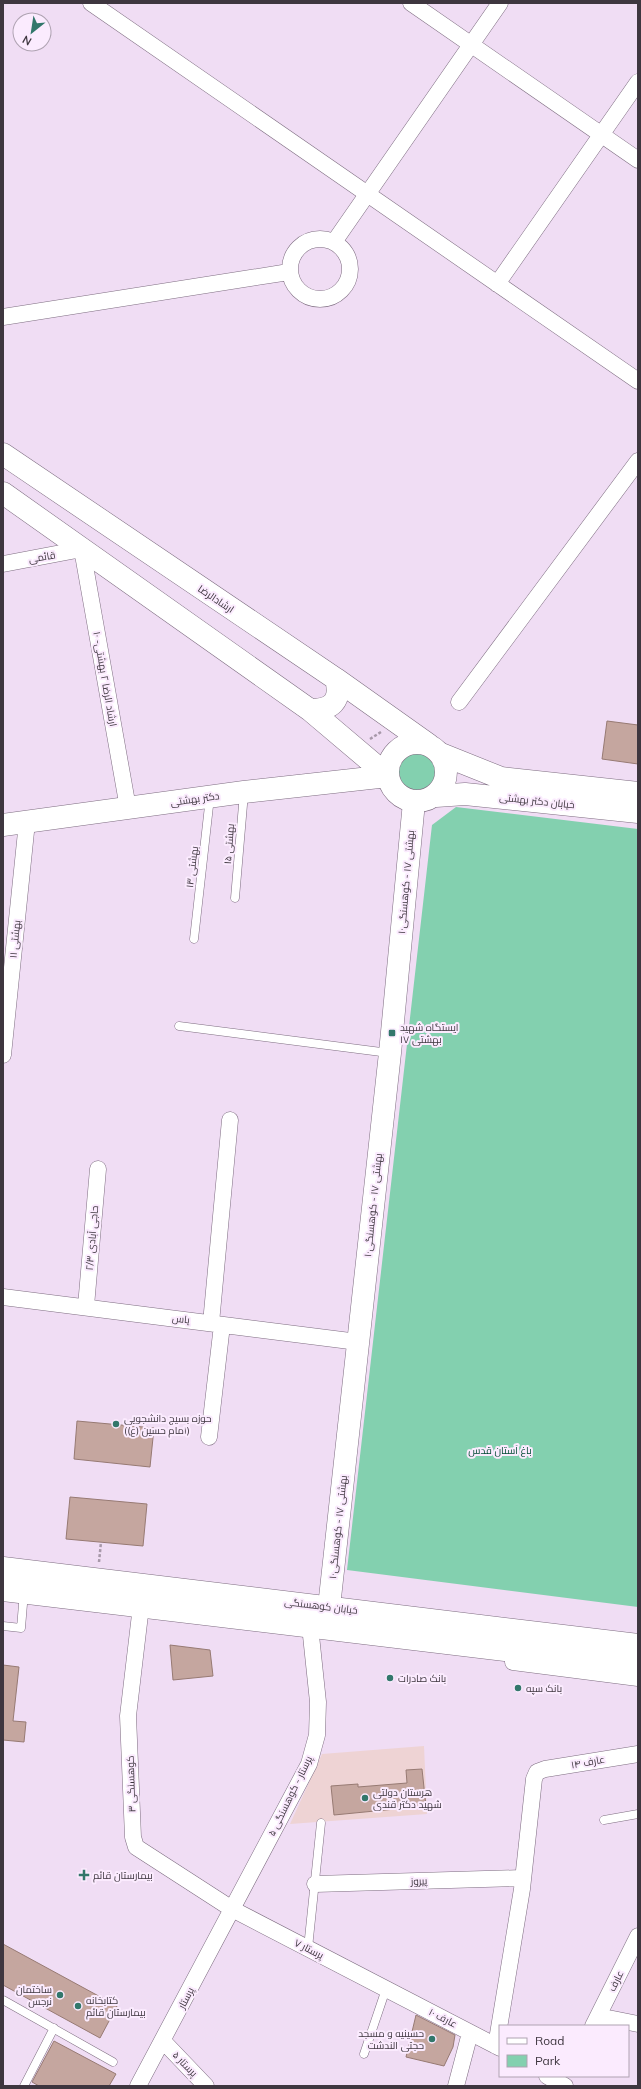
<svg xmlns="http://www.w3.org/2000/svg" width="641" height="2089" viewBox="0 0 641 2089" font-family="Mulish,Cairo,sans-serif">
<style>
.education{fill:#eed3d4}
.green{fill:#83d0af}
.building{fill:#c5a69f;stroke:#977a73}
.lines{fill:none;stroke-linecap:round;stroke-linejoin:round}
.lane-casing{stroke:#7e6d81;stroke-width:9}
.street-casing{stroke:#7e6d81;stroke-width:17}
.secondary-casing{stroke:#7e6d81;stroke-width:23}
.path{stroke:#a798a9;stroke-width:2.5;stroke-dasharray:3 2;stroke-linecap:butt}
.lane{stroke:#fff;stroke-width:8}
.street{stroke:#fff;stroke-width:16}
.secondary{stroke:#fff;stroke-width:22}
.poi-dot{fill:#32776b;stroke:#fbebfe;stroke-width:1.5}
.labels{text-anchor:middle;dominant-baseline:central;stroke-width:4;stroke-linejoin:round;paint-order:stroke}
.street-label{font-size:10px;fill:#3e363f;stroke:#fbebfe}
.poi-label{font-size:10px;fill:#3e363f;stroke:#fbebfe;text-anchor:start}
.park-label{font-size:10px;fill:#024b34;stroke:#fbebfe}
</style>
<rect width="100%" height="100%" fill="#f0ddf4"/>
<!-- education -->
<path class="education" d="M 424,1746 L 427,1814 L 290,1824 L 322,1754 Z"/>
<!-- green -->
<path class="green" d="M398 772a19 19 0 1 1 38 0a19 19 0 1 1-38 0Z
M 456,807 L 638,829 L 638,1607 L 347,1570 L 432,825 Z"/>
<!-- building -->
<path class="building" d="M 607,721 L 638,725 L 638,764 L 602,759 Z
M 77,1421 L 154,1428 L 150,1467 L 74,1459 Z
M 70,1497 L 147,1504 L 143,1546 L 66,1539 Z
M 170,1645 L 210,1650 L 213,1676 L 173,1680 Z
M 3,1665 L 19,1667 L 13,1721 L 26,1722 L 24,1742 L 3,1740 Z
M 422,1769 L 426,1806 L 334,1815 L 331,1786 L 358,1784 L 358,1787 L 407,1783 L 406,1770 Z
M 3,1944 L 117,2006 L 100,2038 L 3,1985 Z
M 416,2015 L 455,2035 L 453,2047 L 444,2066 L 406,2057 Z
M 54,2041 L 116,2074 L 109,2086 L 39,2086 L 32,2082 Z"/>
<g class="lines">
<defs>
<path id="lane" d="M 235,898 L 244,793
M 194,939 L 210,797
M 179,1026 L 389,1053
M 3,1626 L 21,1628 L 24,1592
M 604,1820 L 638,1814
M 308,1948 L 321,1823
M 3,2000 L 113,2062
M 364,2054 L 386,1989
M 24,2086 L 54,2028"/>
<path id="street" d="M 91,3 L 638,381
M 411,3 L 638,160
M290 269a30 30 0 1 1 60 0a30 30 0 1 1-60 0Z
M 334,242 L 500,3
M 497,284 L 638,82
M 3,317 L 289,272
M 3,564 L 82,549 L 128,808
M 459,702 L 638,461
M 3,1055 L 27,822
M 3,1297 L 358,1342
M 86,1306 L 98,1169
M 211,1323 L 230,1120
M 209,1437 L 222,1325
M 141,1606 L 128,1716 L 133,1837 L 136,1847 L 232,1909 L 500,2048
M 513,1662 L 638,1678
M 315,1884 L 522,1878
M 598,2016 L 638,2024
M 593,2026 L 638,1936
M 163,2041 L 206,2086
M 496,2046 L 522,1889 L 534,1779 L 537,1772 L 545,1769 L 638,1754
M 547,2076 L 565,2086
M 138,2086 L 309,1764 L 317,1735 L 318,1702 L 310,1626
M 456,2086 L 470,2033"/>
<path id="secondary" d="M 3,454 L 336,679 L 429,745
M 3,493 L 310,710 L 388,776
M 310,710 C 331,710 342,702 336,679
M388 772a29 29 0 1 1 58 0a29 29 0 1 1-58 0Z
M 441,754 L 501,778 L 638,793
M 436,796 L 465,794 L 638,812
M 3,825 L 244,792 L 388,776
M 3,1568 L 638,1645
M 3,1590 L 638,1666
M 329,1607 L 390,1053 L 414,802"/>
</defs>
<!-- lane casing -->
<use href="#lane" class="lane-casing"/>
<!-- street casing -->
<use href="#street" class="street-casing"/>
<!-- secondary casing -->
<use href="#secondary" class="secondary-casing"/>
<!-- path -->
<path class="path" d="M 370,739 L 381,732
M 99,1562 L 101,1542"/>
<!-- lane -->
<use href="#lane" class="lane"/>
<!-- street -->
<use href="#street" class="street"/>
<!-- secondary -->
<use href="#secondary" class="secondary"/>
</g>
<!-- markers -->
<g class="poi-dot">
<rect x="388" y="1029" width="8" height="8" rx="2"/>
<circle cx="116" cy="1424" r="4"/>
<circle cx="390" cy="1678" r="4"/>
<circle cx="518" cy="1688" r="4"/>
<circle cx="365" cy="1798" r="4"/>
<path d="M82 1869h4v4h4v4h-4v4h-4v-4h-4v-4h4z"/>
<circle cx="60" cy="1995" r="4"/>
<circle cx="78" cy="2006" r="4"/>
<circle cx="432" cy="2039" r="4"/>
</g>
<g class="labels">
<!-- street labels -->
<g class="street-label">
<text transform="translate(42 557) rotate(-10)">قائمی</text>
<text transform="translate(216 599) rotate(34)">ارشادالرضا</text>
<text transform="translate(105 679) rotate(80)">ارشاد الرضا ۲ بهشتی- ۱۰</text>
<text transform="translate(195 799) rotate(-8)">دکتر بهشتی</text>
<text transform="translate(537 801) rotate(6)">خیابان دکتر بهشتی</text>
<text transform="translate(229 844) rotate(-86)">بهشتی ۱۵</text>
<text transform="translate(192 867) rotate(-83)">بهشتی ۱۳</text>
<text transform="translate(406 882) rotate(-85)">بهشتی ۱۷ - کوهسنگی۱۰</text>
<text transform="translate(15 939) rotate(-84)">بهشتی ۱۱</text>
<text transform="translate(373 1205) rotate(-84)">بهشتی ۱۷ - کوهسنگی۱۰</text>
<text transform="translate(92 1238) rotate(-85)">حاجی آبادی ۲/۳</text>
<text transform="translate(181 1319) rotate(6)">یاس</text>
<text transform="translate(338 1527) rotate(-84)">بهشتی ۱۷ - کوهسنگی۱۰</text>
<text transform="translate(321 1606) rotate(7)">خیابان کوهسنگی</text>
<text transform="translate(588 1762) rotate(-10)">عارف ۱۴</text>
<text transform="translate(131 1784) rotate(-92)">کوهسنگی ۳</text>
<text transform="translate(290 1796) rotate(-64)">پرستار - کوهسنگی ۵</text>
<text transform="translate(419 1881) rotate(-2)">پیروز</text>
<text transform="translate(309 1949) rotate(27)">پرستار ۷</text>
<text transform="translate(616 1981) rotate(-64)">عارف</text>
<text transform="translate(186 1998) rotate(-62)">پرستار</text>
<text transform="translate(443 2018) rotate(27)">عارف ۱۰</text>
<text transform="translate(185 2064) rotate(46)">پرستار ۵</text>
</g>
<!-- poi labels -->
<g class="poi-label">
<text x="400" y="1027">ایستگاه شهید<tspan x="400" dy="12">بهشتی ۱۷</tspan></text>
<text x="124" y="1418">حوزه بسیج دانشجویی<tspan x="124" dy="12">(امام حسین (ع))</tspan></text>
<text x="398" y="1678">بانک صادرات</text>
<text x="526" y="1688">بانک سپه</text>
<text x="373" y="1792">هرستان دولتی<tspan x="373" dy="12">شهید دکتر قندی</tspan></text>
<text x="93" y="1875">بیمارستان قائم</text>
<text x="52" y="1989" text-anchor="end">ساختمان<tspan x="52" dy="12">نرجس</tspan></text>
<text x="86" y="2000">کتابخانه<tspan x="86" dy="12">بیمارستان قائم</tspan></text>
<text x="424" y="2033" text-anchor="end">حسینیه و مسجد<tspan x="424" dy="12">حجتی الندشت</tspan></text>
</g>
<!-- park labels -->
<g class="park-label">
<text x="500" y="1450">باغ آستان قدس</text>
</g>
</g>
<!-- border -->
<rect width="641" height="2089" fill="none" stroke="#3e363f" stroke-width="8"/>
<!-- legend -->
<rect x="499" y="2025" width="130" height="52" fill="#fbebfe" stroke="#afa3b2"/>
<rect x="507" y="2038" width="20" height="6" fill="#ffffff" stroke="#afa3b2"/>
<text x="535" y="2045" font-size="12" fill="#3e363f">Road</text>
<rect x="507" y="2055" width="20" height="12" fill="#83d0af" stroke="#afa3b2"/>
<text x="535" y="2065" font-size="12" fill="#3e363f">Park</text>
<!-- north arrow -->
<g transform="translate(32 32) rotate(210)"><circle r="19" fill="#fbebfe" stroke="#afa3b2"/>
<path d="M0-3L7 15L0 10L-7 15Z" fill="#32776b"/>
<text y="-6" font-size="11" font-weight="bold" text-anchor="middle" fill="#3e363f">N</text>
</g>
</svg>
